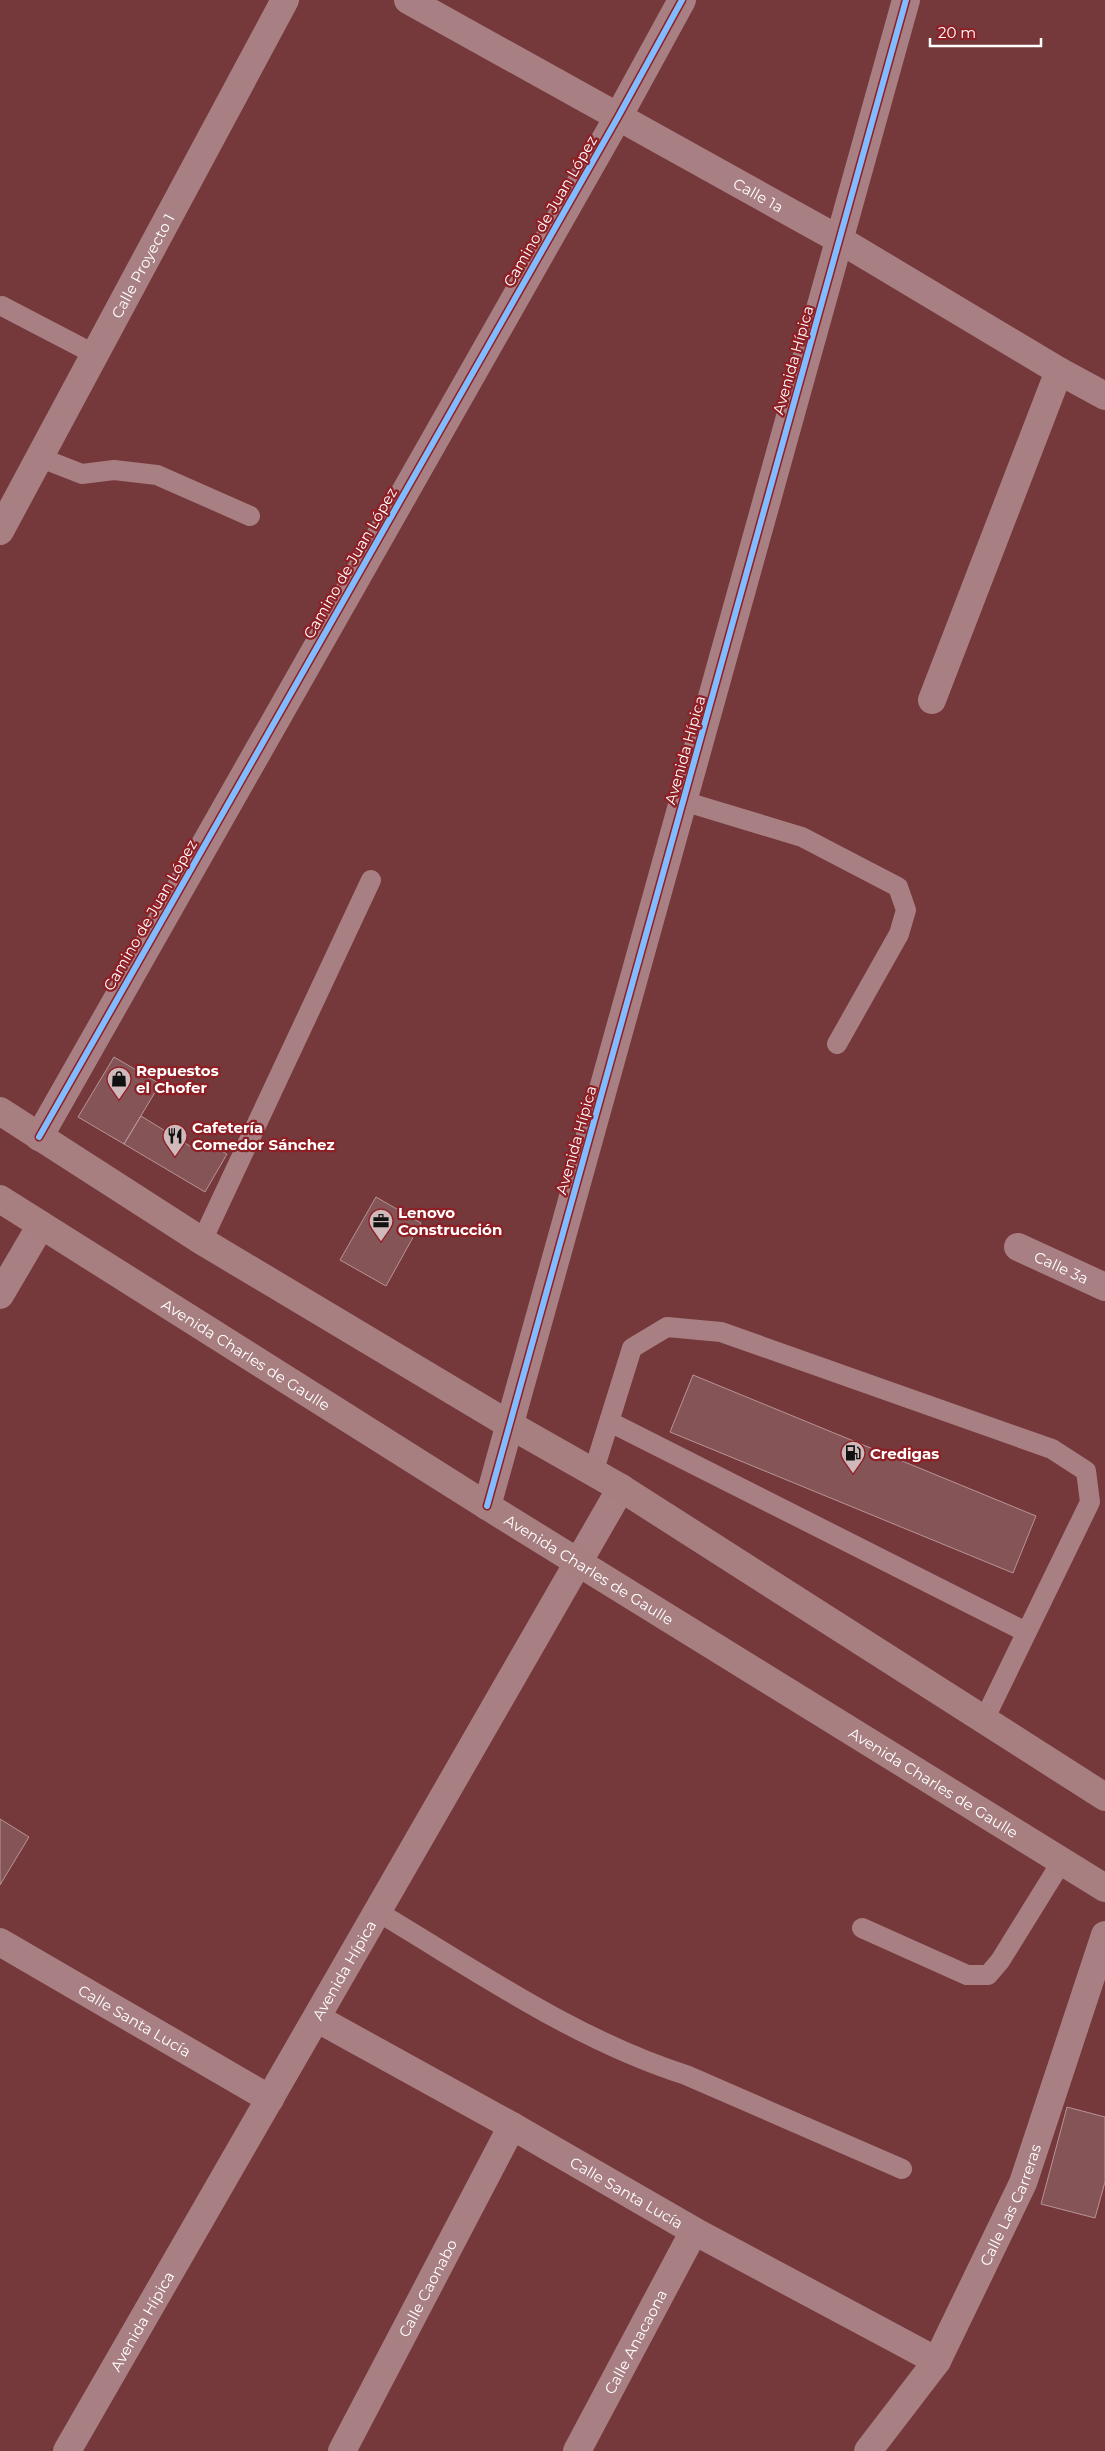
<svg xmlns="http://www.w3.org/2000/svg" width="1105" height="2451" viewBox="0 0 1105 2451" font-family="Montserrat,sans-serif">
<style>
.building{fill:#855457;stroke:#b79496}
.lines{fill:none;stroke-linecap:round;stroke-linejoin:round}
.service{stroke:#a87f82;stroke-width:20}
.minor{stroke:#a87f82;stroke-width:28}
.tertiary{stroke:#a87f82;stroke-width:28}
.primary{stroke:#a77f81;stroke-width:28}
.cycleway-casing{stroke:#8e1f25;stroke-width:9}
.cycleway{stroke:#80bcff;stroke-width:6}
.labels{text-anchor:middle;dominant-baseline:central;stroke-width:4.5;stroke-linejoin:round;paint-order:stroke}
.street-label{font-size:15px;fill:#fff;stroke:#8e1f25}
.poi-label{font-size:15px;font-weight:bold;fill:#fff;stroke:#8e1f25;text-anchor:start}
</style>
<rect width="100%" height="100%" fill="#75383b"/>
<!-- building -->
<path class="building" d="M 114,1057 L 160,1084 L 124,1144 L 78,1117 Z
M 141,1116 L 193,1148 L 199,1138 L 227,1154 L 205,1192 L 124,1144 Z
M 376,1197 L 421,1223 L 386,1286 L 340,1260 Z
M 693,1375 L 1036,1516 L 1013,1573 L 670,1432 Z
M 0,1819 L 29,1837 L 0,1885 Z
M 1067,2107 L 1105,2117 L 1105,2182 L 1095,2218 L 1041,2204 Z"/>
<g class="lines">
<!-- service -->
<path class="service" d="M 2,306 L 96,355
M 41,458 L 82,474 L 114,470 L 157,475 L 250,516
M 683,801 L 802,837 L 898,887 L 906,910 L 899,934 L 837,1044
M 202,1241 L 371,880
M 610,1422 L 1026,1632
M 593,1473 L 632,1348 L 667,1327 L 721,1332 L 1052,1449 L 1086,1471 L 1090,1502 L 984,1720
M 378,1912 C 477,1971 576,2040 686,2075 L 902,2169
M 862,1928 L 967,1975 L 988,1975 L 1000,1961 L 1062,1861"/>
<!-- minor -->
<g class="minor">
<path id="s1" d="M 408,0 L 840,240 L 1059,371 L 1105,396"/>
<path id="s2" d="M 0,531 L 285,0"/>
<path d="M 932,700 L 1059,371"/>
<path d="M 39,1137 L 618,117 L 682,0"/>
<path id="s3" d="M 1018,1247 L 1105,1287"/>
<path d="M 0,1295 L 41,1225"/>
<path id="s4" d="M 0,1942 L 270,2099"/>
<path id="s5" d="M 318,2019 L 512,2126 L 694,2231 L 937,2361"/>
<path id="s6" d="M 67,2451 L 621,1488"/>
<path id="s7" d="M 342,2451 L 512,2126"/>
<path id="s8" d="M 577,2451 L 694,2231"/>
<path id="s9" d="M 868,2451 L 937,2361 L 1023,2183 L 1105,1935"/>
</g>
<!-- tertiary -->
<path class="tertiary" d="M 487,1506 L 906,0"/>
<!-- primary -->
<g class="primary">
<path d="M 0,1111 L 202,1241 L 510,1425 L 621,1488 L 1105,1797"/>
<path id="s10" d="M 0,1199 L 487,1506 L 1105,1888"/>
</g>
<defs>
<path id="cycleway" d="M 39,1137 L 618,117 L 682,0
M 487,1506 L 906,0"/>
</defs>
<!-- cycleway casing -->
<use href="#cycleway" class="cycleway-casing"/>
<!-- cycleway -->
<use href="#cycleway" class="cycleway"/>
</g>
<!-- icons -->
<defs>
<symbol id="shop-pin" viewBox="-11 -11 22 30"><path d="M0 17L-7.5 6A9.5 9.5 0 1 1 7.5 6Z" fill="#cfb9ba" stroke="#8e1f25"/><path d="M-5-2.5h2.3a2.7 3.5 0 0 1 5.4 0H5L5.5 6h-11ZM-1.5-2.5h3a1.5 2.3 0 0 0-3 0Z" fill="#111"/></symbol>
<symbol id="restaurant-pin" viewBox="-11 -11 22 30"><path d="M0 17L-7.5 6A9.5 9.5 0 1 1 7.5 6Z" fill="#cfb9ba" stroke="#8e1f25"/><path d="M-5-6h1v4h1v-4h1v4h1v-4h1v5L-1.5 .5V6h-2V.5L-5-1ZM5-6V6H3V1.5H1.5Q1.5-4 5-6Z" fill="#111"/></symbol>
<symbol id="office-pin" viewBox="-11 -11 22 30"><path d="M0 17L-7.5 6A9.5 9.5 0 1 1 7.5 6Z" fill="#cfb9ba" stroke="#8e1f25"/><path d="M-6-3h4V-5.5h4V-3h4V5H-6ZM-1-4.5V-3h2v-1.5ZM-6 0V1H6V0Z" fill="#111"/></symbol>
<symbol id="fuel-pin" viewBox="-11 -11 22 30"><path d="M0 17L-7.5 6A9.5 9.5 0 1 1 7.5 6Z" fill="#cfb9ba" stroke="#8e1f25"/><path d="M-5.5-6h7V0h2V4h1.3V-2.5L3-4.5l.8-.8L6-3V5H2.5V1h-1V6h-7ZM-4.2-4.7v3.2H.2V-4.7Z" fill="#111"/></symbol>
</defs>
<g fill-rule="evenodd">
<use href="#shop-pin" x="105" y="1065" width="28" height="38"/>
<use href="#restaurant-pin" x="161" y="1122" width="28" height="38"/>
<use href="#office-pin" x="367" y="1207" width="28" height="38"/>
<use href="#fuel-pin" x="839" y="1439" width="28" height="38"/>
</g>
<g class="labels">
<!-- street labels -->
<g class="street-label">
<text stroke="none"><textPath href="#s1" startOffset="401">Calle 1a</textPath></text>
<text transform="translate(550 211) rotate(-60)">Camino de Juan López</text>
<text stroke="none"><textPath href="#s2" startOffset="301">Calle Proyecto 1</textPath></text>
<text transform="translate(793 360) rotate(-74)">Avenida Hípica</text>
<text transform="translate(350 563) rotate(-60)">Camino de Juan López</text>
<text transform="translate(685 750) rotate(-74)">Avenida Hípica</text>
<text transform="translate(150 915) rotate(-60)">Camino de Juan López</text>
<text transform="translate(576 1140) rotate(-74)">Avenida Hípica</text>
<text stroke="none"><textPath href="#s3" startOffset="48">Calle 3a</textPath></text>
<text stroke="none"><textPath href="#s10" startOffset="291">Avenida Charles de Gaulle</textPath></text>
<text stroke="none"><textPath href="#s10" startOffset="696">Avenida Charles de Gaulle</textPath></text>
<text stroke="none"><textPath href="#s10" startOffset="1101">Avenida Charles de Gaulle</textPath></text>
<text stroke="none"><textPath href="#s6" startOffset="555">Avenida Hípica</textPath></text>
<text stroke="none"><textPath href="#s4" startOffset="156">Calle Santa Lucía</textPath></text>
<text stroke="none"><textPath href="#s5" startOffset="354">Calle Santa Lucía</textPath></text>
<text stroke="none"><textPath href="#s9" startOffset="286">Calle Las Carreras</textPath></text>
<text stroke="none"><textPath href="#s7" startOffset="184">Calle Caonabo</textPath></text>
<text stroke="none"><textPath href="#s6" startOffset="150">Avenida Hípica</textPath></text>
<text stroke="none"><textPath href="#s8" startOffset="124">Calle Anacaona</textPath></text>
</g>
<!-- poi labels -->
<g class="poi-label">
<text x="136" y="1070">Repuestos<tspan x="136" dy="17">el Chofer</tspan></text>
<text x="192" y="1127">Cafetería<tspan x="192" dy="17">Comedor Sánchez</tspan></text>
<text x="398" y="1212">Lenovo<tspan x="398" dy="17">Construcción</tspan></text>
<text x="870" y="1453">Credigas</text>
</g>
</g>
<!-- scale -->
<path d="M930 38v8h111v-8" fill="none" stroke="#ffffff" stroke-width="2.5"/>
<text x="938" y="38" font-size="15" fill="#ffffff" stroke="#8e1f25" stroke-width="4" paint-order="stroke">20 m</text>
</svg>
